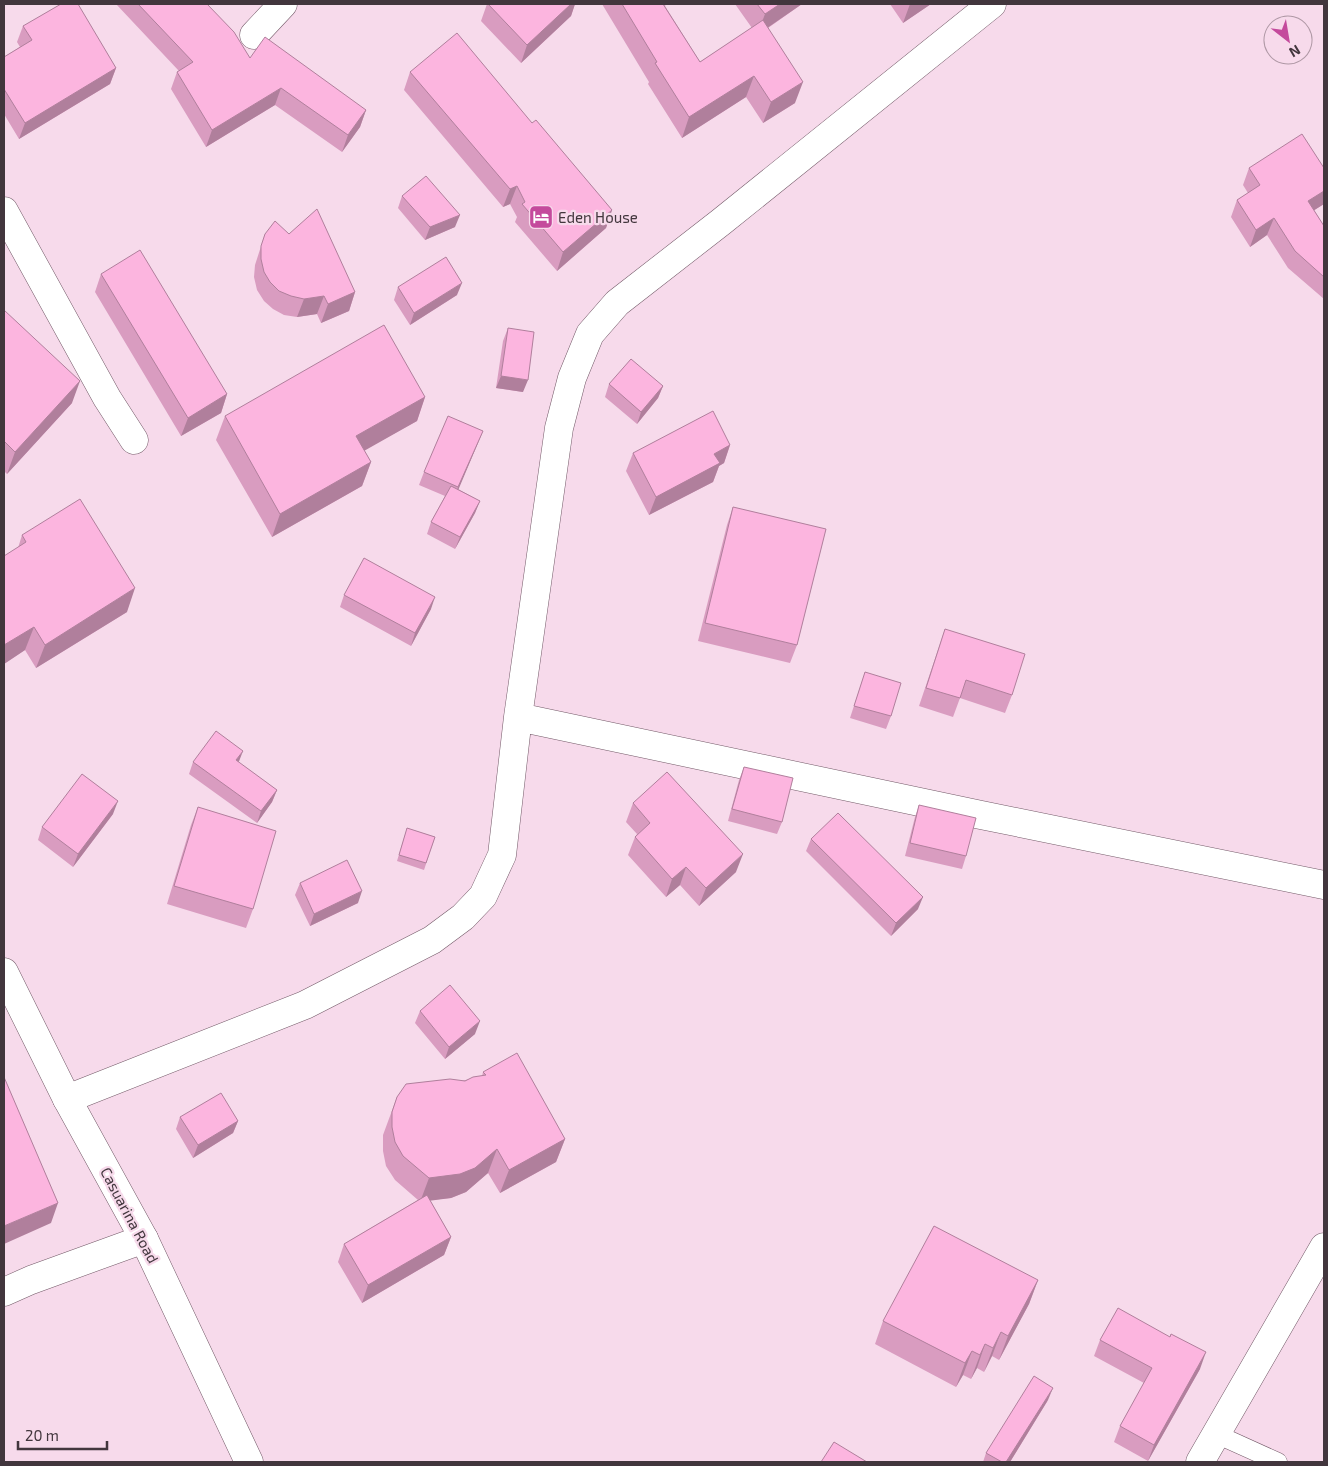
<svg xmlns="http://www.w3.org/2000/svg" width="1328" height="1466" viewBox="0 0 1328 1466" font-family="'Exo 2',sans-serif">
<style>
.lines{fill:none;stroke-linecap:round;stroke-linejoin:round}
.service-casing{stroke:#735a68;stroke-width:19}
.minor-casing{stroke:#735a68;stroke-width:29}
.tertiary-casing{stroke:#735a68;stroke-width:29}
.service{stroke:#fff;stroke-width:18}
.minor{stroke:#fff;stroke-width:28}
.tertiary{stroke:#fff;stroke-width:28}
.wall{fill:#d99cc0}
.shaded-wall{fill:#b07f9c}
.building{fill:#fcb5df;stroke:#b07f9c}
.labels{text-anchor:middle;dominant-baseline:central;stroke-width:4.5;stroke-linejoin:round;paint-order:stroke}
.poi-label{font-size:15px;fill:#42363d;stroke:#f7daeb;text-anchor:start}
.street-label{font-size:15px;fill:#42363d;stroke:#f7daeb}
</style>
<rect width="100%" height="100%" fill="#f7daeb"/>
<g class="lines">
<defs>
<path id="service" d="M 1216,1434 L 1278,1462"/>
<path id="minor" d="M 254,35 L 283,4
M 4,211 L 107,398 L 134,440
M 518,717 L 981,815 L 1324,885
M 67,1099 L 305,1005 L 432,940 L 463,917 L 483,896 L 502,855 L 518,717 L 559,428 L 572,378 L 590,334 L 617,303 L 721,222 L 992,4
M 4,1292 L 31,1280 L 144,1239
M 1200,1462 L 1324,1247"/>
<path id="tertiary" d="M 4,972 L 67,1099 L 144,1239 L 249,1462"/>
</defs>
<!-- service casing -->
<use href="#service" class="service-casing"/>
<!-- minor casing -->
<use href="#minor" class="minor-casing"/>
<!-- tertiary casing -->
<use href="#tertiary" class="tertiary-casing"/>
<!-- service -->
<use href="#service" class="service"/>
<!-- minor -->
<use href="#minor" class="minor"/>
<!-- tertiary -->
<use href="#tertiary" class="tertiary"/>
</g>
<!-- wall -->
<path class="wall" d="M 116,4 L 207,4 L 250,58 L 366,110 L 360,127 L 342,152 L 275,105 L 206,147 L 171,89 L 177,72 L 179,71 Z
M 487,4 L 575,4 L 571,16 L 521,63 L 481,21 Z
M 602,4 L 666,4 L 665,6 L 700,62 L 752,28 L 735,4 L 802,4 L 768,28 L 795,103 L 763,123 L 746,97 L 682,138 L 648,84 L 649,82 Z
M 890,4 L 931,4 L 903,23 Z
M 23,26 L 116,68 L 110,84 L 19,139 L 4,114 L 4,57 L 20,47 L 17,42 Z
M 410,72 L 532,123 L 612,210 L 606,228 L 557,271 L 515,222 L 517,217 L 510,204 L 503,207 L 404,90 Z
M 1249,168 L 1324,168 L 1324,204 L 1314,210 L 1324,226 L 1324,299 L 1288,268 L 1267,235 L 1250,247 L 1231,217 L 1237,200 L 1248,193 L 1243,185 Z
M 402,196 L 455,227 L 425,240 L 398,208 Z
M 265,234 L 355,292 L 349,311 L 321,323 L 317,314 L 297,317 L 284,315 L 273,309 L 264,301 L 257,290 L 254,277 L 255,265 Z
M 101,274 L 227,394 L 221,413 L 181,436 L 95,292 Z
M 398,287 L 457,295 L 410,325 L 394,300 Z
M 4,310 L 72,403 L 7,474 L 4,471 Z
M 508,328 L 523,392 L 496,388 L 503,341 Z
M 609,384 L 663,386 L 658,398 L 637,424 L 605,397 Z
M 425,397 L 417,421 L 364,450 L 371,462 L 362,486 L 272,537 L 216,440 L 225,416 Z
M 483,431 L 458,489 L 480,501 L 475,513 L 455,549 L 427,534 L 431,522 L 445,496 L 419,485 L 424,472 Z
M 730,445 L 724,463 L 719,466 L 713,482 L 649,515 L 626,471 L 633,453 Z
M 733,507 L 797,645 L 790,663 L 698,641 L 727,525 Z
M 22,535 L 127,612 L 36,668 L 25,650 L 4,664 L 4,556 L 18,548 Z
M 344,595 L 431,609 L 411,646 L 340,607 Z
M 945,629 L 1012,695 L 1005,713 L 960,698 L 953,717 L 919,706 Z
M 865,672 L 891,716 L 886,729 L 850,718 Z
M 193,762 L 239,763 L 277,790 L 272,802 L 257,823 L 189,774 Z
M 744,767 L 782,822 L 777,834 L 728,821 L 739,780 Z
M 633,803 L 736,872 L 699,906 L 680,885 L 666,897 L 628,855 L 635,837 L 637,834 L 626,822 Z
M 919,805 L 966,856 L 962,869 L 905,856 L 915,817 Z
M 198,807 L 253,909 L 246,928 L 167,904 L 191,825 Z
M 113,814 L 73,867 L 38,840 L 42,827 Z
M 407,828 L 435,837 L 424,870 L 397,861 Z
M 811,839 L 918,909 L 891,936 L 806,851 Z
M 300,883 L 358,903 L 310,926 L 295,895 Z
M 420,1011 L 475,1034 L 445,1059 L 415,1023 Z
M 483,1072 L 565,1139 L 556,1162 L 500,1193 L 488,1173 L 466,1192 L 451,1198 L 430,1200 L 451,1237 L 444,1255 L 362,1303 L 338,1262 L 344,1244 L 418,1200 L 395,1180 L 386,1166 L 383,1151 L 383,1135 L 397,1097 L 482,1076 Z
M 180,1117 L 238,1121 L 233,1133 L 193,1158 L 176,1129 Z
M 1038,1280 L 1029,1304 L 999,1360 L 992,1356 L 984,1372 L 977,1368 L 971,1379 L 963,1375 L 956,1387 L 875,1344 L 883,1321 Z
M 1100,1340 L 1200,1369 L 1148,1461 L 1114,1442 L 1120,1426 L 1144,1383 L 1094,1356 Z
M 1048,1400 L 1010,1462 L 983,1462 L 986,1453 Z"/>
<!-- shaded-wall -->
<path class="shaded-wall" d="M 571,4 L 575,4 L 571,16 L 521,63 L 527,45 Z
M 780,4 L 802,4 L 757,35 L 765,14 Z
M 910,4 L 931,4 L 903,23 Z
M 116,68 L 110,84 L 19,139 L 25,123 Z
M 754,76 L 746,97 L 682,138 L 689,117 Z
M 803,82 L 795,103 L 763,123 L 771,102 Z
M 281,88 L 275,105 L 206,147 L 212,130 Z
M 366,110 L 360,127 L 342,152 L 348,135 Z
M 517,186 L 510,204 L 503,207 L 510,189 Z
M 1324,191 L 1324,204 L 1302,218 L 1308,201 Z
M 612,210 L 606,228 L 557,271 L 563,252 Z
M 460,215 L 455,227 L 425,240 L 430,227 Z
M 1274,218 L 1267,235 L 1250,247 L 1256,230 Z
M 462,283 L 457,295 L 410,325 L 414,313 Z
M 355,292 L 349,311 L 321,323 L 328,304 Z
M 324,296 L 317,314 L 297,317 L 304,299 Z
M 501,376 L 528,380 L 523,392 L 496,388 Z
M 80,381 L 72,403 L 7,474 L 15,452 Z
M 663,386 L 658,398 L 637,424 L 641,412 Z
M 227,394 L 221,413 L 181,436 L 188,418 Z
M 425,397 L 417,421 L 348,460 L 356,436 Z
M 483,431 L 478,443 L 454,500 L 458,487 Z
M 730,445 L 724,463 L 719,466 L 713,482 L 649,515 L 656,497 L 714,454 Z
M 371,462 L 362,486 L 272,537 L 280,514 Z
M 480,501 L 475,513 L 455,549 L 460,537 Z
M 135,588 L 127,612 L 36,668 L 45,645 Z
M 435,597 L 431,609 L 411,646 L 415,633 Z
M 34,627 L 25,650 L 4,664 L 4,645 Z
M 243,751 L 238,764 L 236,760 Z
M 277,790 L 272,802 L 257,823 L 261,811 Z
M 118,801 L 113,814 L 73,867 L 78,854 Z
M 743,854 L 736,872 L 699,906 L 706,888 Z
M 686,867 L 680,885 L 666,897 L 672,879 Z
M 362,891 L 358,903 L 310,926 L 314,914 Z
M 923,897 L 918,909 L 891,936 L 896,923 Z
M 480,1021 L 475,1034 L 445,1059 L 449,1047 Z
M 238,1121 L 233,1133 L 193,1158 L 198,1145 Z
M 565,1139 L 556,1162 L 500,1193 L 509,1170 Z
M 497,1149 L 488,1173 L 466,1192 L 451,1198 L 420,1202 L 429,1178 Z
M 58,1203 L 51,1223 L 4,1244 L 4,1226 Z
M 451,1237 L 444,1255 L 362,1303 L 368,1285 Z
M 1038,1280 L 1029,1304 L 999,1360 L 1008,1336 Z
M 1001,1332 L 992,1356 L 984,1372 L 993,1348 Z
M 985,1344 L 977,1368 L 971,1379 L 980,1355 Z
M 972,1351 L 963,1375 L 956,1387 L 965,1363 Z
M 1206,1352 L 1200,1369 L 1148,1461 L 1154,1445 Z
M 1053,1388 L 1048,1400 L 1010,1462 L 1006,1462 Z"/>
<!-- building -->
<path class="building" d="M 61,4 L 78,4 L 116,68 L 25,123 L 4,89 L 4,57 L 32,40 L 23,26 Z
M 138,4 L 207,4 L 234,32 L 250,58 L 265,37 L 366,110 L 348,135 L 281,88 L 212,130 L 177,72 L 193,62 Z
M 488,4 L 571,4 L 527,45 Z
M 622,4 L 663,4 L 700,62 L 763,20 L 803,82 L 771,102 L 754,76 L 689,117 L 655,63 L 657,62 Z
M 757,4 L 780,4 L 765,14 Z
M 457,33 L 532,123 L 536,120 L 612,210 L 563,252 L 522,204 L 525,202 L 517,186 L 510,189 L 410,72 Z
M 1302,134 L 1324,168 L 1324,191 L 1308,201 L 1324,226 L 1324,277 L 1295,251 L 1274,218 L 1256,230 L 1237,200 L 1260,185 L 1249,168 Z
M 426,176 L 460,215 L 430,227 L 402,196 Z
M 317,209 L 355,292 L 328,304 L 324,296 L 304,299 L 291,296 L 279,291 L 270,282 L 264,272 L 261,259 L 261,246 L 265,234 L 275,221 L 289,234 Z
M 140,250 L 227,394 L 188,418 L 101,274 Z
M 446,257 L 462,283 L 414,313 L 398,287 Z
M 4,310 L 80,381 L 15,452 L 4,441 Z
M 384,325 L 425,397 L 356,436 L 371,462 L 280,514 L 225,416 Z
M 508,328 L 534,332 L 528,380 L 501,376 Z
M 631,359 L 663,386 L 641,412 L 609,384 Z
M 713,411 L 730,445 L 714,454 L 720,463 L 656,497 L 633,453 Z
M 448,416 L 483,431 L 458,487 L 424,472 Z
M 451,486 L 480,501 L 460,537 L 431,522 Z
M 80,499 L 135,588 L 45,645 L 34,627 L 4,645 L 4,556 L 26,542 L 22,535 Z
M 733,507 L 826,529 L 797,645 L 705,623 Z
M 364,558 L 435,597 L 415,633 L 344,595 Z
M 945,629 L 1025,654 L 1012,695 L 966,680 L 960,698 L 926,688 Z
M 865,672 L 901,683 L 891,716 L 854,706 Z
M 216,731 L 243,751 L 236,760 L 277,790 L 261,811 L 193,762 Z
M 744,767 L 793,778 L 782,822 L 732,809 Z
M 667,772 L 743,854 L 706,888 L 686,867 L 672,879 L 635,837 L 650,823 L 633,803 Z
M 82,774 L 118,801 L 78,854 L 42,827 Z
M 919,805 L 976,818 L 966,856 L 910,843 Z
M 198,807 L 276,831 L 253,909 L 174,886 Z
M 838,813 L 923,897 L 896,923 L 811,839 Z
M 407,828 L 435,837 L 426,863 L 399,855 Z
M 347,860 L 362,891 L 314,914 L 300,883 Z
M 450,985 L 480,1021 L 449,1047 L 420,1011 Z
M 517,1053 L 565,1139 L 509,1170 L 497,1149 L 475,1168 L 460,1174 L 429,1178 L 403,1156 L 395,1142 L 392,1127 L 392,1112 L 397,1097 L 406,1084 L 450,1079 L 465,1081 L 473,1077 L 486,1075 L 483,1072 Z
M 4,1077 L 58,1203 L 4,1226 Z
M 221,1093 L 238,1121 L 198,1145 L 180,1117 Z
M 427,1195 L 451,1237 L 368,1285 L 344,1244 Z
M 934,1226 L 1038,1280 L 1008,1336 L 1001,1332 L 993,1348 L 985,1344 L 980,1355 L 972,1351 L 965,1363 L 883,1321 Z
M 1118,1308 L 1170,1337 L 1171,1334 L 1206,1352 L 1154,1445 L 1120,1426 L 1152,1368 L 1100,1340 Z
M 1034,1376 L 1053,1388 L 1006,1462 L 1002,1462 L 986,1453 Z
M 834,1442 L 867,1462 L 821,1462 Z"/>
<!-- icons -->
<defs>
<symbol id="hotel-square" viewBox="-11 -11 22 22"><rect x="-9" y="-9" width="18" height="18" rx="4" fill="#c44a9c" stroke="#f7daeb"/><path d="M-6-4.5h1.5V1H6V5H4.5V3h-9V5H-6ZM-4 0a1.8 1.8 0 1 1 3.6 0ZM.5 0V-2.5h3Q6-2.5 6 0Z" fill="#fff"/></symbol>
</defs>
<g fill-rule="evenodd">
<use href="#hotel-square" x="527" y="203" width="28" height="28"/>
</g>
<g class="labels">
<!-- poi labels -->
<g class="poi-label">
<text x="558" y="217">Eden House</text>
</g>
<!-- street labels -->
<g class="street-label">
<text transform="translate(130 1215) rotate(62)">Casuarina Road</text>
</g>
</g>
<!-- border -->
<rect width="1328" height="1466" fill="none" stroke="#42363d" stroke-width="10"/>
<!-- north arrow -->
<g transform="translate(1288 40) rotate(149)"><circle r="24" fill="#f7daeb" stroke="#af98a5"/>
<path d="M0-4L9 19L0 12L-9 19Z" fill="#c44a9c"/>
<text y="-8" font-size="14" font-weight="bold" text-anchor="middle" fill="#42363d">N</text>
</g>
<!-- scale -->
<path d="M18 1441v8h89v-8" fill="none" stroke="#42363d" stroke-width="2.5"/>
<text x="25" y="1441" font-size="15" fill="#42363d" stroke="#f7daeb" stroke-width="4" paint-order="stroke">20 m</text>
</svg>
